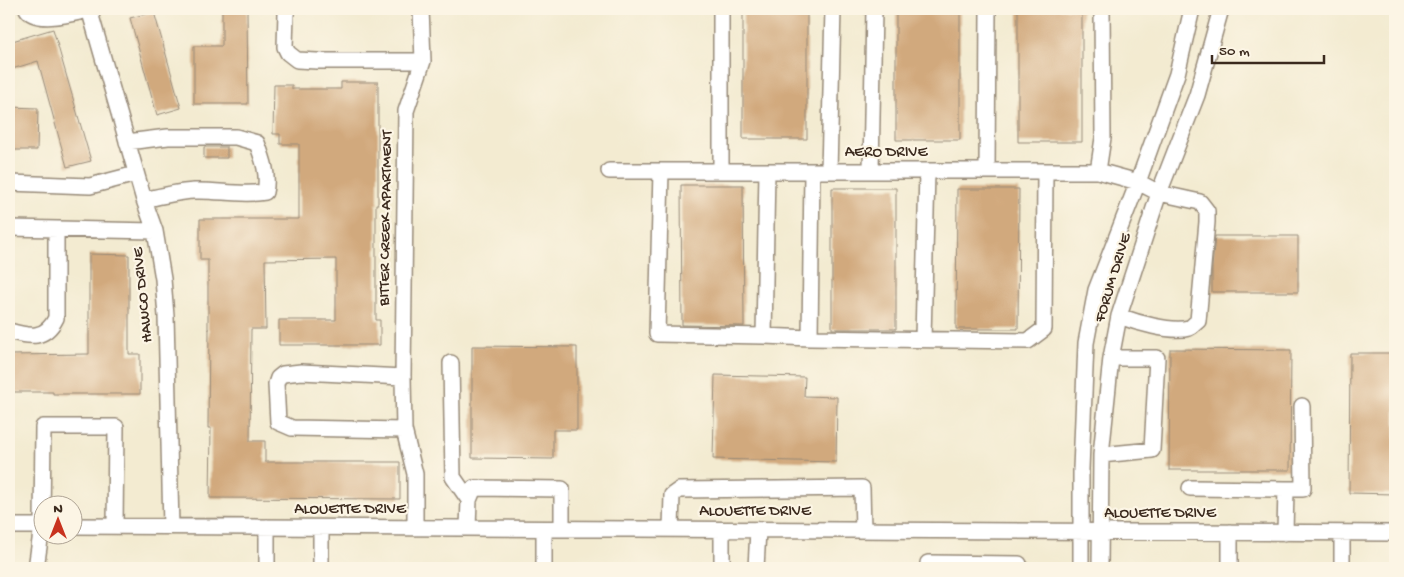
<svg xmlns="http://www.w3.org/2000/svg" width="1404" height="577" viewBox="0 0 1404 577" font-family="'Gochi Hand',sans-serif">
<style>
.building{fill:#d1a97d}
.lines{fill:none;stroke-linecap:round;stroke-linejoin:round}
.minor-casing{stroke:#978a78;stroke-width:18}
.minor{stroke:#fff;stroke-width:15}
.labels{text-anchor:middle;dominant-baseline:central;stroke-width:4.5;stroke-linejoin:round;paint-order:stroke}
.street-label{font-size:16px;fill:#3b2a1e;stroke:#fcf5e5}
</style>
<rect width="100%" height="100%" fill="#fcf5e5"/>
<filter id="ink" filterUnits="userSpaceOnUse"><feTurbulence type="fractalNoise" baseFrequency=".02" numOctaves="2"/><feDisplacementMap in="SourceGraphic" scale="10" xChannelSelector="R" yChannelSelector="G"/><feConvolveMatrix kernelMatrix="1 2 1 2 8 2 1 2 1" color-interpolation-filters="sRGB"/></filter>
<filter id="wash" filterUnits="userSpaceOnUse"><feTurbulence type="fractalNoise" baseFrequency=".0096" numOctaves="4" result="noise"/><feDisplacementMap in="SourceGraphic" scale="20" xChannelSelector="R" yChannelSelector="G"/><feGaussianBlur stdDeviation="1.12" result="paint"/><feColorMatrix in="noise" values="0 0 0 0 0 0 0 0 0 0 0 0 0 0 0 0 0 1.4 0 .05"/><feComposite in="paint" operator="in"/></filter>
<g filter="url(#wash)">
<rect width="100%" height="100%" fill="#f3ebd1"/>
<g id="blocks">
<!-- building -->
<path class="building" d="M 222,9 L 247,9 L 248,104 L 194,104 L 194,46 L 222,46 Z
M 743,9 L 807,9 L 807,139 L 743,139 Z
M 896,9 L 960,9 L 960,140 L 896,140 Z
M 1018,9 L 1082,9 L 1082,142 L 1018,142 Z
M 154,12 L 181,108 L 157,115 L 130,18 Z
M 53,29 L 91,161 L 67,167 L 38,61 L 9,70 L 9,42 Z
M 341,82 L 378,82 L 378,204 L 376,204 L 376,320 L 380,320 L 380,345 L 279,345 L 279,320 L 336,320 L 336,259 L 265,260 L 266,329 L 251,329 L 250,441 L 265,441 L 265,462 L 400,462 L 400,499 L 210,498 L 211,428 L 208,428 L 209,329 L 208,329 L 208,260 L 200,260 L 200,219 L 299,219 L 299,144 L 280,144 L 280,134 L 273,134 L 274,85 L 292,85 L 292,89 L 341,89 Z
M 9,107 L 38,108 L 37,150 L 9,150 Z
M 204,147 L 227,147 L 227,158 L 204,158 Z
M 681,185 L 743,185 L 744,326 L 682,325 Z
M 832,188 L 896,188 L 896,329 L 832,329 Z
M 957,189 L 1019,189 L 1018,329 L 956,329 Z
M 1215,236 L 1298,236 L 1298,292 L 1212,292 L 1212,267 Z
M 89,254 L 129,255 L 129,354 L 140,354 L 140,394 L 53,394 L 53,392 L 9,392 L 9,355 L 89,354 Z
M 472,346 L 577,347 L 577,430 L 553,430 L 553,459 L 472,458 Z
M 1170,349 L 1291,350 L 1290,470 L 1169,470 Z
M 1350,353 L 1395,353 L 1395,494 L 1349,493 Z
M 715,375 L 805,377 L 804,396 L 837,397 L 836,462 L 713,459 Z"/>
</g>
</g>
<g filter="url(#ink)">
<use href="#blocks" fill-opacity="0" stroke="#978a78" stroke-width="1"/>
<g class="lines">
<defs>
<path id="minor" d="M 27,9 C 36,24 74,13 89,10
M 89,9 L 144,200 L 155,231 L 163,279 L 166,316 L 171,527
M 288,9 L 286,13 L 285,47 L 288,53 L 297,60 L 317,61 L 423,61
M 721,9 L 721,171
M 127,142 L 168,137 L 236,137 L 257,143 C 263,159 269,175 265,192 C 241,196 218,190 194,191 C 177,192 160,196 144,200
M 871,170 L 874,9
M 609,171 L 1098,171 L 1138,182 L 1159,193 L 1200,202 L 1207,211 L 1207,222 L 1198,321 C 1195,323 1192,327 1189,328 C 1171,333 1135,322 1119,316
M 661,171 L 657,334 L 764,336
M 767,171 L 764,336 L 810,338 L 812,171
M 829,171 L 833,9
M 987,171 L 988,9
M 1098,171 L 1103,138 L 1102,9
M 9,183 L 90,186 L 136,174
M 9,228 L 155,231
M 9,331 C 30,337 45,340 56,318 L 56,229
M 810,338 L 1028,341 L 1044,329 L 1045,171
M 923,339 L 927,171
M 451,363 L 453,477 L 469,500
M 403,377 L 301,372 L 283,374 L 278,378 L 276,384 L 278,422 L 292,428 L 404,430
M 1101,455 L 1152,450 L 1157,358 L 1111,358
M 1190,488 L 1286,489 L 1285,533
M 1286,489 L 1303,489 L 1302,406
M 9,526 L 42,526
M 72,526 L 1395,533
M 267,527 L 267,568
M 415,528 L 415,474 L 404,430 L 403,377 L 406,111 L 423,61 L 421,9
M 468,528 L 469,500 L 474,488 L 562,489 L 562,529
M 544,529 L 544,568
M 671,529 L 672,495 L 679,490 L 862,488 L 863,530
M 1230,532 L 1230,568
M 1342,533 L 1342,568
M 36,568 L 42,526 L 43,427 L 116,427 L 115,526
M 321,568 L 321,528
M 722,568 L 722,530
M 756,568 L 758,530
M 929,568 L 928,563 L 1019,564
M 1081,568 L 1081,469 L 1086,343 L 1096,290 L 1138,182 L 1177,74 L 1192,9
M 1100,568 L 1101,455 L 1111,358 L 1119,316 L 1159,193 L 1197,95 L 1221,9"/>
</defs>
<!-- minor casing -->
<use href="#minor" class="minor-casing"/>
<!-- minor -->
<use href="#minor" class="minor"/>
</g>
</g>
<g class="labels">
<!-- street labels -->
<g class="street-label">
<text x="886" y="153">AERO DRIVE</text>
<text transform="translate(387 218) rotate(-89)">BITTER CREEK APARTMENT</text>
<text transform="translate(1114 278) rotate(-73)">FORUM DRIVE</text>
<text transform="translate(144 295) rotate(-96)">HAWCO DRIVE</text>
<text x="350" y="510">ALOUETTE DRIVE</text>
<text x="755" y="512">ALOUETTE DRIVE</text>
<text x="1160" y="514">ALOUETTE DRIVE</text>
</g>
</g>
<!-- margin -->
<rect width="1404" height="577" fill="none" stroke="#fcf5e5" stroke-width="30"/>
<!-- north arrow -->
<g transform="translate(58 520)"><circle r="24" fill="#fcf5e5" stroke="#afa495"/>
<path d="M0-4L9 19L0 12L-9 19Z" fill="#c8321e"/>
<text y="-8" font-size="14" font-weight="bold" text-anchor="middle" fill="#3b2a1e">N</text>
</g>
<!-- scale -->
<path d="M1212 55v8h112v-8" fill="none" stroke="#3b2a1e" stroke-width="2.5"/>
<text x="1219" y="55" font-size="15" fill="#3b2a1e" stroke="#fcf5e5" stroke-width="4" paint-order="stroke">50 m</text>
</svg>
